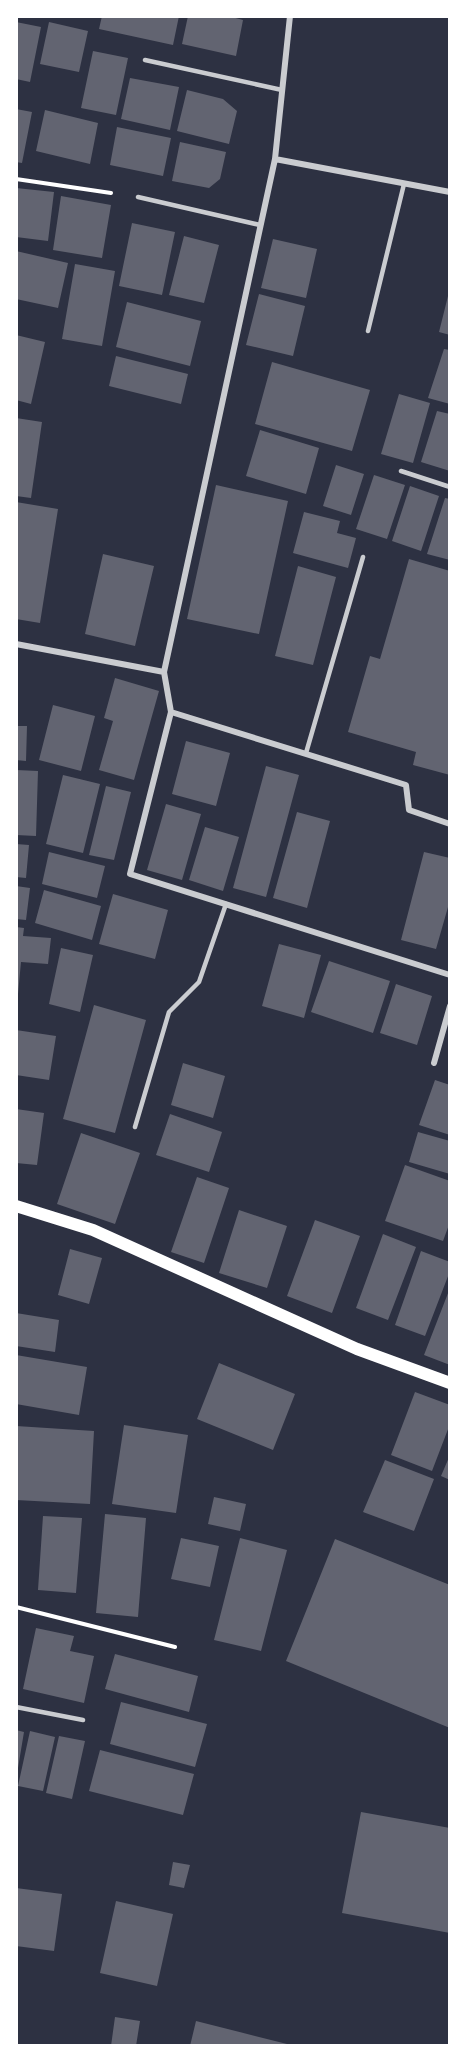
<svg xmlns="http://www.w3.org/2000/svg" width="466" height="2062" viewBox="0 0 466 2062" font-family="Arial,sans-serif">
<style>
.building{fill:#626471}
.lines{fill:none;stroke-linecap:round;stroke-linejoin:round}
.path{stroke:#fff;stroke-width:4}
.service{stroke:#caccd0;stroke-width:4.5}
.minor{stroke:#caccd0;stroke-width:6}
.secondary{stroke:#fff;stroke-width:12}
</style>
<rect width="100%" height="100%" fill="#2d3142"/>
<!-- building -->
<path class="building" d="M 102,16 L 179,16 L 173,45 L 99,29 Z
M 188,16 L 228,16 L 243,20 L 236,56 L 182,44 Z
M 16,22 L 41,27 L 30,82 L 16,79 Z
M 49,22 L 88,31 L 79,72 L 40,64 Z
M 93,51 L 128,58 L 116,115 L 81,108 Z
M 130,78 L 179,87 L 170,130 L 121,119 Z
M 187,90 L 223,99 L 237,111 L 229,144 L 177,131 Z
M 16,109 L 32,112 L 22,163 L 16,162 Z
M 45,110 L 98,123 L 90,164 L 36,151 Z
M 117,127 L 171,138 L 163,176 L 110,165 Z
M 180,142 L 226,152 L 220,179 L 209,188 L 172,181 Z
M 16,188 L 54,192 L 48,241 L 16,237 Z
M 61,196 L 111,205 L 102,258 L 53,250 Z
M 132,223 L 175,232 L 162,295 L 119,286 Z
M 184,236 L 219,245 L 204,303 L 169,295 Z
M 273,239 L 317,249 L 306,298 L 261,288 Z
M 16,251 L 68,263 L 58,308 L 16,299 Z
M 75,264 L 115,271 L 102,346 L 62,339 Z
M 449,292 L 450,292 L 450,335 L 439,332 Z
M 259,294 L 305,306 L 293,356 L 246,345 Z
M 127,302 L 201,321 L 190,366 L 116,347 Z
M 16,335 L 45,342 L 31,404 L 16,400 Z
M 444,349 L 450,350 L 450,404 L 428,398 Z
M 116,356 L 188,374 L 181,404 L 109,386 Z
M 272,362 L 370,390 L 352,451 L 255,424 Z
M 399,394 L 430,403 L 413,463 L 381,454 Z
M 437,411 L 450,414 L 450,471 L 421,462 Z
M 16,418 L 42,422 L 31,498 L 16,496 Z
M 260,430 L 319,448 L 306,494 L 246,476 Z
M 336,465 L 364,474 L 351,515 L 323,506 Z
M 374,475 L 405,485 L 387,539 L 356,529 Z
M 216,485 L 288,501 L 259,634 L 187,619 Z
M 410,486 L 439,496 L 421,551 L 392,541 Z
M 445,498 L 450,499 L 450,560 L 427,554 Z
M 16,502 L 58,509 L 40,623 L 16,619 Z
M 304,512 L 340,521 L 337,533 L 356,538 L 348,568 L 293,553 Z
M 103,554 L 154,566 L 135,646 L 85,634 Z
M 409,559 L 450,571 L 450,775 L 413,765 L 416,752 L 348,732 L 370,656 L 380,659 Z
M 298,566 L 336,577 L 313,665 L 275,656 Z
M 115,678 L 159,691 L 134,780 L 99,770 L 113,721 L 104,718 Z
M 53,705 L 95,716 L 81,771 L 39,760 Z
M 16,726 L 27,726 L 26,761 L 16,760 Z
M 186,741 L 230,753 L 216,806 L 172,794 Z
M 266,766 L 299,775 L 266,897 L 233,888 Z
M 16,770 L 38,771 L 36,836 L 16,835 Z
M 63,775 L 100,784 L 83,853 L 46,844 Z
M 106,786 L 131,792 L 114,860 L 89,855 Z
M 166,804 L 201,814 L 182,880 L 147,870 Z
M 297,812 L 330,821 L 307,908 L 273,898 Z
M 205,827 L 239,837 L 223,891 L 189,880 Z
M 16,844 L 29,845 L 26,878 L 16,877 Z
M 49,852 L 105,866 L 97,898 L 42,884 Z
M 424,852 L 450,858 L 450,900 L 436,949 L 401,940 Z
M 16,886 L 30,888 L 26,920 L 16,919 Z
M 44,890 L 101,906 L 92,940 L 35,923 Z
M 113,894 L 168,910 L 155,959 L 99,944 Z
M 16,927 L 24,928 L 23,936 L 51,938 L 48,964 L 21,962 L 18,994 L 16,994 Z
M 279,944 L 321,955 L 304,1018 L 262,1006 Z
M 61,948 L 93,955 L 80,1012 L 49,1004 Z
M 329,961 L 390,981 L 373,1033 L 311,1012 Z
M 396,984 L 432,996 L 417,1045 L 380,1033 Z
M 94,1005 L 146,1020 L 115,1133 L 63,1119 Z
M 16,1030 L 56,1036 L 49,1080 L 16,1075 Z
M 183,1063 L 225,1076 L 213,1118 L 171,1105 Z
M 435,1080 L 450,1085 L 450,1135 L 419,1125 Z
M 16,1109 L 44,1113 L 37,1165 L 16,1163 Z
M 170,1114 L 222,1132 L 209,1172 L 156,1155 Z
M 418,1132 L 450,1141 L 450,1174 L 409,1162 Z
M 81,1133 L 140,1153 L 115,1224 L 57,1204 Z
M 405,1165 L 450,1181 L 450,1222 L 443,1241 L 385,1221 Z
M 197,1177 L 229,1188 L 204,1263 L 171,1252 Z
M 239,1210 L 287,1226 L 267,1288 L 219,1273 Z
M 315,1220 L 360,1236 L 332,1313 L 287,1296 Z
M 383,1234 L 416,1247 L 388,1320 L 356,1308 Z
M 70,1249 L 102,1258 L 89,1304 L 58,1295 Z
M 421,1251 L 450,1262 L 450,1271 L 425,1336 L 395,1325 Z
M 450,1288 L 450,1365 L 424,1355 Z
M 16,1313 L 59,1320 L 55,1352 L 16,1346 Z
M 16,1355 L 87,1367 L 79,1415 L 16,1404 Z
M 219,1363 L 295,1394 L 273,1450 L 197,1419 Z
M 415,1392 L 450,1405 L 450,1424 L 432,1471 L 391,1455 Z
M 124,1425 L 188,1435 L 176,1513 L 112,1504 Z
M 16,1426 L 94,1431 L 90,1504 L 16,1500 Z
M 450,1455 L 450,1480 L 441,1476 Z
M 385,1460 L 434,1479 L 414,1531 L 363,1512 Z
M 214,1497 L 246,1504 L 240,1531 L 208,1524 Z
M 105,1514 L 146,1518 L 138,1617 L 96,1613 Z
M 43,1516 L 82,1518 L 76,1593 L 38,1590 Z
M 181,1538 L 219,1546 L 210,1587 L 171,1579 Z
M 240,1538 L 287,1550 L 261,1651 L 214,1640 Z
M 335,1539 L 450,1585 L 450,1728 L 286,1661 Z
M 36,1628 L 74,1636 L 70,1651 L 94,1656 L 84,1703 L 23,1689 Z
M 115,1654 L 198,1676 L 189,1712 L 105,1689 Z
M 121,1702 L 207,1724 L 195,1767 L 110,1744 Z
M 16,1730 L 24,1732 L 18,1768 L 16,1768 Z
M 30,1731 L 55,1737 L 43,1791 L 18,1786 Z
M 59,1736 L 85,1741 L 72,1799 L 46,1793 Z
M 100,1750 L 194,1774 L 183,1815 L 89,1791 Z
M 361,1812 L 450,1828 L 450,1933 L 342,1913 Z
M 173,1862 L 190,1865 L 184,1888 L 169,1885 Z
M 16,1888 L 62,1894 L 54,1951 L 16,1946 Z
M 116,1901 L 173,1914 L 157,1986 L 100,1973 Z
M 115,2017 L 140,2021 L 136,2046 L 111,2046 Z
M 196,2021 L 291,2045 L 291,2046 L 190,2046 Z"/>
<g class="lines">
<!-- path -->
<path class="path" d="M 16,179 L 111,193
M 16,1607 L 175,1647"/>
<!-- service -->
<path class="service" d="M 145,60 L 282,90
M 138,197 L 260,225
M 368,331 L 404,184
M 401,471 L 450,487
M 306,753 L 363,557
M 135,1127 L 169,1012 L 199,982 L 226,904
M 16,1707 L 83,1720"/>
<!-- minor -->
<path class="minor" d="M 290,16 L 275,159 L 164,672 L 171,712 L 406,785 L 409,810 L 450,824
M 275,159 L 450,192
M 16,644 L 164,672
M 171,712 L 130,874 L 450,975
M 434,1063 L 450,1006"/>
<!-- secondary -->
<path class="secondary" d="M 16,1206 L 93,1230 L 357,1349 L 450,1383"/>
</g>
<!-- border -->
<rect width="466" height="2062" fill="none" stroke="#ffffff" stroke-width="36"/>
</svg>
